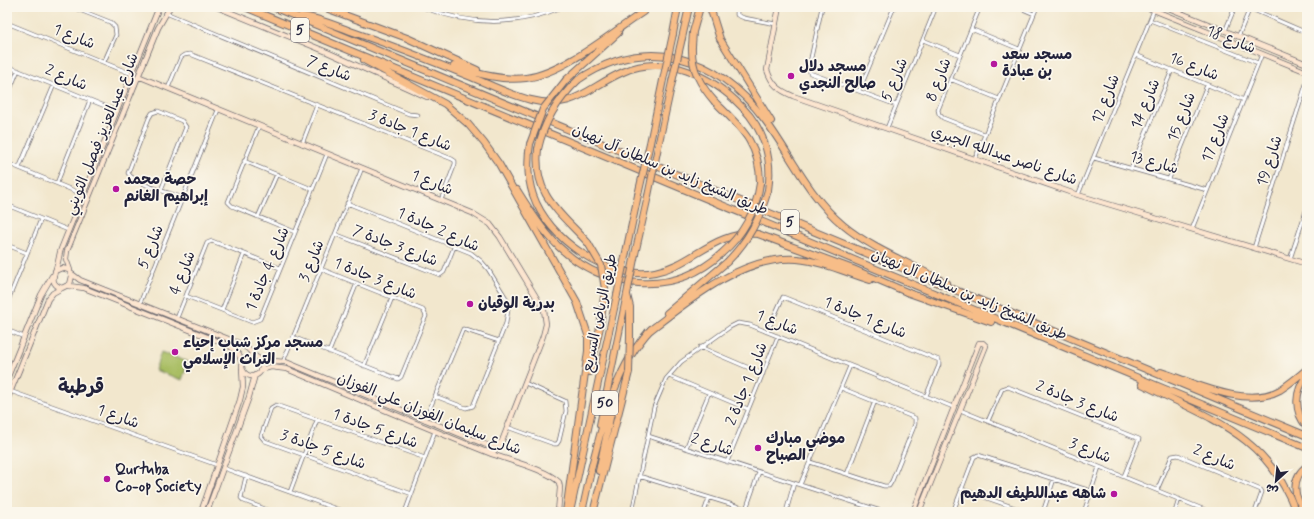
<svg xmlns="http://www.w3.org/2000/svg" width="1314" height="519" viewBox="0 0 1314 519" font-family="Mynerve,'Playpen Sans Arabic',sans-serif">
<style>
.green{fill:#a8bd62;stroke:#65704e}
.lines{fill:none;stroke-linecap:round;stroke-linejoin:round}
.street-casing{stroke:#6b676e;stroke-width:4.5}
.secondary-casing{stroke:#6b676e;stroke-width:6}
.highway-casing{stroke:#6b676e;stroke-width:8}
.street{stroke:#fff;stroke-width:3}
.secondary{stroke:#fce5cf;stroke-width:4.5}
.highway{stroke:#f7bd88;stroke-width:6}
.highway-bridge-casing{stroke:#6b676e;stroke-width:8;stroke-linecap:butt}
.highway-bridge{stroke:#f7bd88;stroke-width:6}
.poi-dot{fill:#b5179e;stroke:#fbf7ec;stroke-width:1.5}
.labels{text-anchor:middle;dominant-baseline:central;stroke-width:3.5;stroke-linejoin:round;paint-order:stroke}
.shield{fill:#fbf7ec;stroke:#636270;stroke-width:1}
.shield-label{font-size:14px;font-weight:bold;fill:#22223b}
.street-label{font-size:15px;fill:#22223b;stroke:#fbf7ec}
.poi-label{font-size:15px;font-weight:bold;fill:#22223b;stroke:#fbf7ec;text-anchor:start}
.district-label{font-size:19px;font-weight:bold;fill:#22223b;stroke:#fbf7ec}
</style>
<rect width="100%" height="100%" fill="#fbf7ec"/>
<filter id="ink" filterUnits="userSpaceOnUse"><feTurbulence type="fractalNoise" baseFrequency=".025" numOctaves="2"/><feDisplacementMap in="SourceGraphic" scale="8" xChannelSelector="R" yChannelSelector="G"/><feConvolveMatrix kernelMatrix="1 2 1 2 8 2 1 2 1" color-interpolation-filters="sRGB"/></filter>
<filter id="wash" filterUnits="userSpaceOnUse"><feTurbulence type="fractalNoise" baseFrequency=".012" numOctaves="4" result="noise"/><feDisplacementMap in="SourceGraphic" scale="16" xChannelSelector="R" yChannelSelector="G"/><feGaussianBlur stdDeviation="0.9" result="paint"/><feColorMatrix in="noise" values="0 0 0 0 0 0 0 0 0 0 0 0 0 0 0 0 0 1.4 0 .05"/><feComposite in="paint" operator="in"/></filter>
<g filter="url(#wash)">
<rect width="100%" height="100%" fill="#f2e7cd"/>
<!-- green -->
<path class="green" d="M 161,352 L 188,362 L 182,380 L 155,370 Z"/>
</g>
<g filter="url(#ink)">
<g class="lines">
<defs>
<path id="street" d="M 72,7 L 110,22 L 115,27 L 116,35 L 104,62
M 151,7 L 158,10
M 422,7 C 468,25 516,27 562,7
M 737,7 L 737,15 L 744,18 L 776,24
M 822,7 L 809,67 L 810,73 L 896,105
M 980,7 L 938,110 L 939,114 L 943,118 L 984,134
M 1018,7 L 1034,14
M 1247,7 L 1307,33
M 166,13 L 409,114 L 418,115
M 1150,20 L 1258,63
M 7,23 L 132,74
M 971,29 L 1019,49
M 1225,31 L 1235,7
M 1238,37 L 1250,8
M 923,40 L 960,55
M 1136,55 L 1244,100
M 7,66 L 117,111
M 950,79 L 999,99
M 168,88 L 181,57 L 184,55 L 190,54 L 452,159 L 455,161 L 455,164 L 441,200
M 859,91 L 894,7
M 7,97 L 18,70
M 259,126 L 228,202 L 232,206 L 295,232
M 887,128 L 936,7
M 302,144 L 317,105
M 1094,158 L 1207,190
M 975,159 L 1037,7
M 244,161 L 312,189
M 7,163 L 82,194
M 19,168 L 54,85
M 1131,169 L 1172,70
M 1169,179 L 1207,85
M 57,183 L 90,100
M 161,190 L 186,127 L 182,121 L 158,111 L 152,113 L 149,118 L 128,173 C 133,183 170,193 182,198
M 1078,195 L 1154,10
M 347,203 L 471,253 L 481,261 L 488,269 L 506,298 L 508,310 L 506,323 L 473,406 L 466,408 L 435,396
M 7,205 L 68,230
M 258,217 L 277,174
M 1192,229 L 1262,54
M 335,234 L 440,275 L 444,272 L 454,247
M 7,245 L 27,253
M 1254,248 L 1307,81
M 1290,259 L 1307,208
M 186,296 L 252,322 L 260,319 L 327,154
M 7,303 L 41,219
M 140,303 L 218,110
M 222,310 L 244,254
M 177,318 L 207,243 L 212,241 L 280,268
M 7,330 L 24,337
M 767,332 L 783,297 L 939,360 L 939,365 L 926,396
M 293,337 L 398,379 L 401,377 L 426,316 L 423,310 L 321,269
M 700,347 L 763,374
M 329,352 L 357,283
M 283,362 L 362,168
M 364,366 L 392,298
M 669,376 L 748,409
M 10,391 L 217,465
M 960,410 L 1210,512
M 425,420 L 463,329 L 499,341
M 988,421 L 1002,389 L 1008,387 L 1139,439 L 1124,476
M 507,427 L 554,444 L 557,444 L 559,441 L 566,411 L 565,401 L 525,383
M 648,436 L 884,512
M 686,448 L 709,393
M 727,462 L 778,336
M 810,462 L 884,486 L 889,486 L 892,481 L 915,424 L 915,418 L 841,388
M 223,468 L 345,512
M 847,474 L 875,401
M 246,476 L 241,498 L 244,501 L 273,512
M 639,476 L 746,509
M 800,485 L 850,366
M 961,489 L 1027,512
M 1157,490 L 1172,456 L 1178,455 L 1261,490 L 1262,492 L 1255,512
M 290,492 L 317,420
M 412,494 L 265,441 L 261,436 L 271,408 L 276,405 L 425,458
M 405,512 L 435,431
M 632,512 L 654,407 L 666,379 L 681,362 L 730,327 L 738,323 L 750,325 L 953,407
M 704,512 L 709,498
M 745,512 L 759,472
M 786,512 L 794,483
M 953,512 L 974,457 L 978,455 L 1091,491
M 1043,512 L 1054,479
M 1084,512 L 1099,467
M 1175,512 L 1179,499"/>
<path id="secondary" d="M 217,7 L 327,52 L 427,97
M 779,7 L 767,70 C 772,85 779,90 793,96 L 1078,195 L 1307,264
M 1146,7 L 1307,72
M 1166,7 L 1307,64
M 138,76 L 472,213 L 490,224 L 500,237 L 544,310 L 546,324 L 543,336 L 500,446 L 494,451 L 486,451
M 70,270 L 66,259 L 67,251 L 158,28 L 170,7
M 55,271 L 62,268 L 69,270 L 72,276 L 70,284 L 62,288 C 48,284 55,274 57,265 C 59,260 59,254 61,249 L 159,7
M 72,274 L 80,280 L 236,342 L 247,348 L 256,357
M 69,286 L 84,288 L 230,346 L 239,355 L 242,363
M242 366a10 10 0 1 1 20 0a10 10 0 1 1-20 0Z
M 259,360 L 286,362 L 484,444 L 494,447 L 499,443
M 260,370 L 271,367 L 287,369 C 354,397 421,426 489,453 C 507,460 546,469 559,482 L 560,488 L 558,512
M 7,379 L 41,295 L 52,276
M 7,400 L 48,299 L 53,293 L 62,288
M 7,509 L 16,512
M 201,512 L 240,400 L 243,387 L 242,369
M 207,512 L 249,397 L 255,375
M 913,512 L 979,343 L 983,343 L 986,346 L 919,512"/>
<path id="highway" d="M 245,7 L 1307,448
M 273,7 L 1307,436
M 323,7 L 407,38 L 477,70
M 710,7 L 720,39 L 771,121
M 301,16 C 320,18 338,27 356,33 C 393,46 429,60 466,75 C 487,83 509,95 531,100 C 574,111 588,87 623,72 C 665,53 712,76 742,107 C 764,129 773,159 768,190
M 673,34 L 678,7
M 682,38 L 689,7
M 692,46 L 693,32 L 700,7
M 364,60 L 445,104 L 468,124 L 484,143 L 499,164 L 577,302 L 588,335 L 588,351 L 566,512
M 454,66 C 477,74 502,81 526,78 C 564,73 611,33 643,12
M 566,80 L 618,33
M 578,80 C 647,33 717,56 765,120 C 791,155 809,197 843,225 C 870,248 914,265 946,283
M 715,102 C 741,128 760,143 760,183
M 659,142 L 672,82
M 650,143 L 663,80
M 530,144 C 527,162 527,177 533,195 C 548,239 608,281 655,272 C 695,264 712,231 758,234 L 853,269 L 909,293
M 538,149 C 533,196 560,212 588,243
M 517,190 C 529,209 542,230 558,246 C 604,290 672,298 721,254
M 626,252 L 638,195
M 635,254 L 648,196
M 906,292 L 991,322
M 627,295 L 630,307 L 630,337
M 667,313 L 727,262
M 648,332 C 689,300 743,255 797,259 C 822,261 847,273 870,280
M 590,372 L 600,327 L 605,289
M 1161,372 C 1195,383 1246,409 1280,390 C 1289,384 1299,376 1307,369
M 1307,375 C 1295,391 1293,411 1307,427
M 1142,384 C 1210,419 1267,434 1296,512
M 600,425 L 628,289
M 1307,466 C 1291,478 1292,499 1307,511
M 599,471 L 611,413
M 590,473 C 603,423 615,367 651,329
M 594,509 L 629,372
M 570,512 L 617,295
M 582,512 L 591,471"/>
</defs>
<!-- street casing -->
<use href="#street" class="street-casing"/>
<!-- secondary casing -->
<use href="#secondary" class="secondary-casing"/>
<!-- highway casing -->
<use href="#highway" class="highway-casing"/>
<!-- street -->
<use href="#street" class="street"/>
<!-- secondary -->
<use href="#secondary" class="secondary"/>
<!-- highway -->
<use href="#highway" class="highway"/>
<defs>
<path id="highway-bridge" d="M 692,46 C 691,69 700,85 715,102
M 663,80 L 673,34
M 672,82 L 682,38
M 530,144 L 543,109 L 566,80
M 538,149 C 544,121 557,100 578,80
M 638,195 L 650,143
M 648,196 L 659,142
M 588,243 L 601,265 L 605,289
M 721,254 C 743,235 756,212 760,183
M 727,262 C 748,241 760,219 768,190
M 628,289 L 635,254
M 617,295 L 626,252
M 629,372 L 630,337"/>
</defs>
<!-- highway-bridge casing -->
<use href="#highway-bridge" class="highway-bridge-casing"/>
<!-- highway-bridge -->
<use href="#highway-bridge" class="highway-bridge"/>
</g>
</g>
<!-- markers -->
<g class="poi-dot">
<circle cx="994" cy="64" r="4"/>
<circle cx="791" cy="76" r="4"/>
<circle cx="116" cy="189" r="4"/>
<circle cx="470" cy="304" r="4"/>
<circle cx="175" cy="352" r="4"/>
<circle cx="758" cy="448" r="4"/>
<circle cx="107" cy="479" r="4"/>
<circle cx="1114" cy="494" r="4"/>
</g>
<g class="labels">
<!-- shield labels -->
<g class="shield">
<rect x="291" y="18" width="18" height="24" rx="3"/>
<rect x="781" y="210" width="18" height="24" rx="3"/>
<rect x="592" y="391" width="26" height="24" rx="3"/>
</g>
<g class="shield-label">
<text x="300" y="30">5</text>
<text x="790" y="222">5</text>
<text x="605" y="403">50</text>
</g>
<!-- street labels -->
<g class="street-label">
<text transform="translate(74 37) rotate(22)">شارع 1</text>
<text transform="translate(1231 40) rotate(22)">شارع 18</text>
<text transform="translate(1194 67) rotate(22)">شارع 16</text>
<text transform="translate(329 69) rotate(22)">شارع 7</text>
<text transform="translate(66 78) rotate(23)">شارع 2</text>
<text transform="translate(895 80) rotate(-67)">شارع 5</text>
<text transform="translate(939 80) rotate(-69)">شارع 8</text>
<text transform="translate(1106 99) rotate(-68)">شارع 12</text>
<text transform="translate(1146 104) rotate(-67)">شارع 14</text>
<text transform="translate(1182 117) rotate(-68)">شارع 15</text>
<text transform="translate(410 131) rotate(22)">شارع 1 جادة 3</text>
<text transform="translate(102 134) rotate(-68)">شارع عبدالعزيز فيصل الثويني</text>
<text transform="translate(1216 138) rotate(-68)">شارع 17</text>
<text transform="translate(1004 156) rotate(19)">شارع ناصر عبدالله الجبري</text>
<text transform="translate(1270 161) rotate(-72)">شارع 19</text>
<text transform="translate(1154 163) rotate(16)">شارع 13</text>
<text transform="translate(670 170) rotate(23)">طريق الشيخ زايد بن سلطان آل نهيان</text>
<text transform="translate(432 183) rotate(22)">شارع 1</text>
<text transform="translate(438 230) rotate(24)">شارع 2 جادة 1</text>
<text transform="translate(395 246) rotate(21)">شارع 3 جادة 7</text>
<text transform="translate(151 247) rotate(-68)">شارع 5</text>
<text transform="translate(312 261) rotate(-68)">شارع 3</text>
<text transform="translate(268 269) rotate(-67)">شارع 4 جادة 1</text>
<text transform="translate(183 273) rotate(-68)">شارع 4</text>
<text transform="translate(375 279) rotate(22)">شارع 3 جادة 1</text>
<text transform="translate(969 295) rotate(23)">طريق الشيخ زايد بن سلطان آل نهيان</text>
<text transform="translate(600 313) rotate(-78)">طريق الرياض السريع</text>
<text transform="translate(865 318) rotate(22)">شارع 1 جادة 1</text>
<text transform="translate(777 323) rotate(22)">شارع 1</text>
<text transform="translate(747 384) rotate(-68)">شارع 1 جادة 2</text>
<text transform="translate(1077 402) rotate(22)">شارع 3 جادة 2</text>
<text transform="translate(429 414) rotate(22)">شارع سليمان الفوزان علي الفوزان</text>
<text transform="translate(118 417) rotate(20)">شارع 1</text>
<text transform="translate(375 429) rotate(20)">شارع 5 جادة 1</text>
<text transform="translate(712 445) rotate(18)">شارع 2</text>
<text transform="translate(323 450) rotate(20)">شارع 5 جادة 3</text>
<text transform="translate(1090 451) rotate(22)">شارع 3</text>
<text transform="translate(1214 458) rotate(23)">شارع 2</text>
</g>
<!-- poi labels -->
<g class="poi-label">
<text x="1002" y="55">مسجد سعد<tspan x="1002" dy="17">بن عبادة</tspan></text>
<text x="799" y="67">مسجد دلال<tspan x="799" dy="17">صالح النجدي</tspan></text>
<text x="124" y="180">حصة محمد<tspan x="124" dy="17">إبراهيم الغانم</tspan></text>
<text x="478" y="304">بدرية الوقيان</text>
<text x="183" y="343">مسجد مركز شباب إحياء<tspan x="183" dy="17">التراث الإسلامي</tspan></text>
<text x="766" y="439">موضي مبارك<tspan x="766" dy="17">الصباح</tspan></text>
<text x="115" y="470">Qurtuba<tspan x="115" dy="17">Co-op Society</tspan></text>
<text x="1106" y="494" text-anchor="end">شاهه عبداللطيف الدهيم</text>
</g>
<!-- district labels -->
<g class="district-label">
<text x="81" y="387">قرطبة</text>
</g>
</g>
<!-- margin -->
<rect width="1314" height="519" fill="none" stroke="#fbf7ec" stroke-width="24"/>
<!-- north arrow -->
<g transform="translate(1276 481) rotate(207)" stroke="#fbf7ec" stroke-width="3" paint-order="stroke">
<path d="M0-3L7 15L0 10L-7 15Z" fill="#22223b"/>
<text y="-6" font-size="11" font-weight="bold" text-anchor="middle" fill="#22223b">ش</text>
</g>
</svg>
